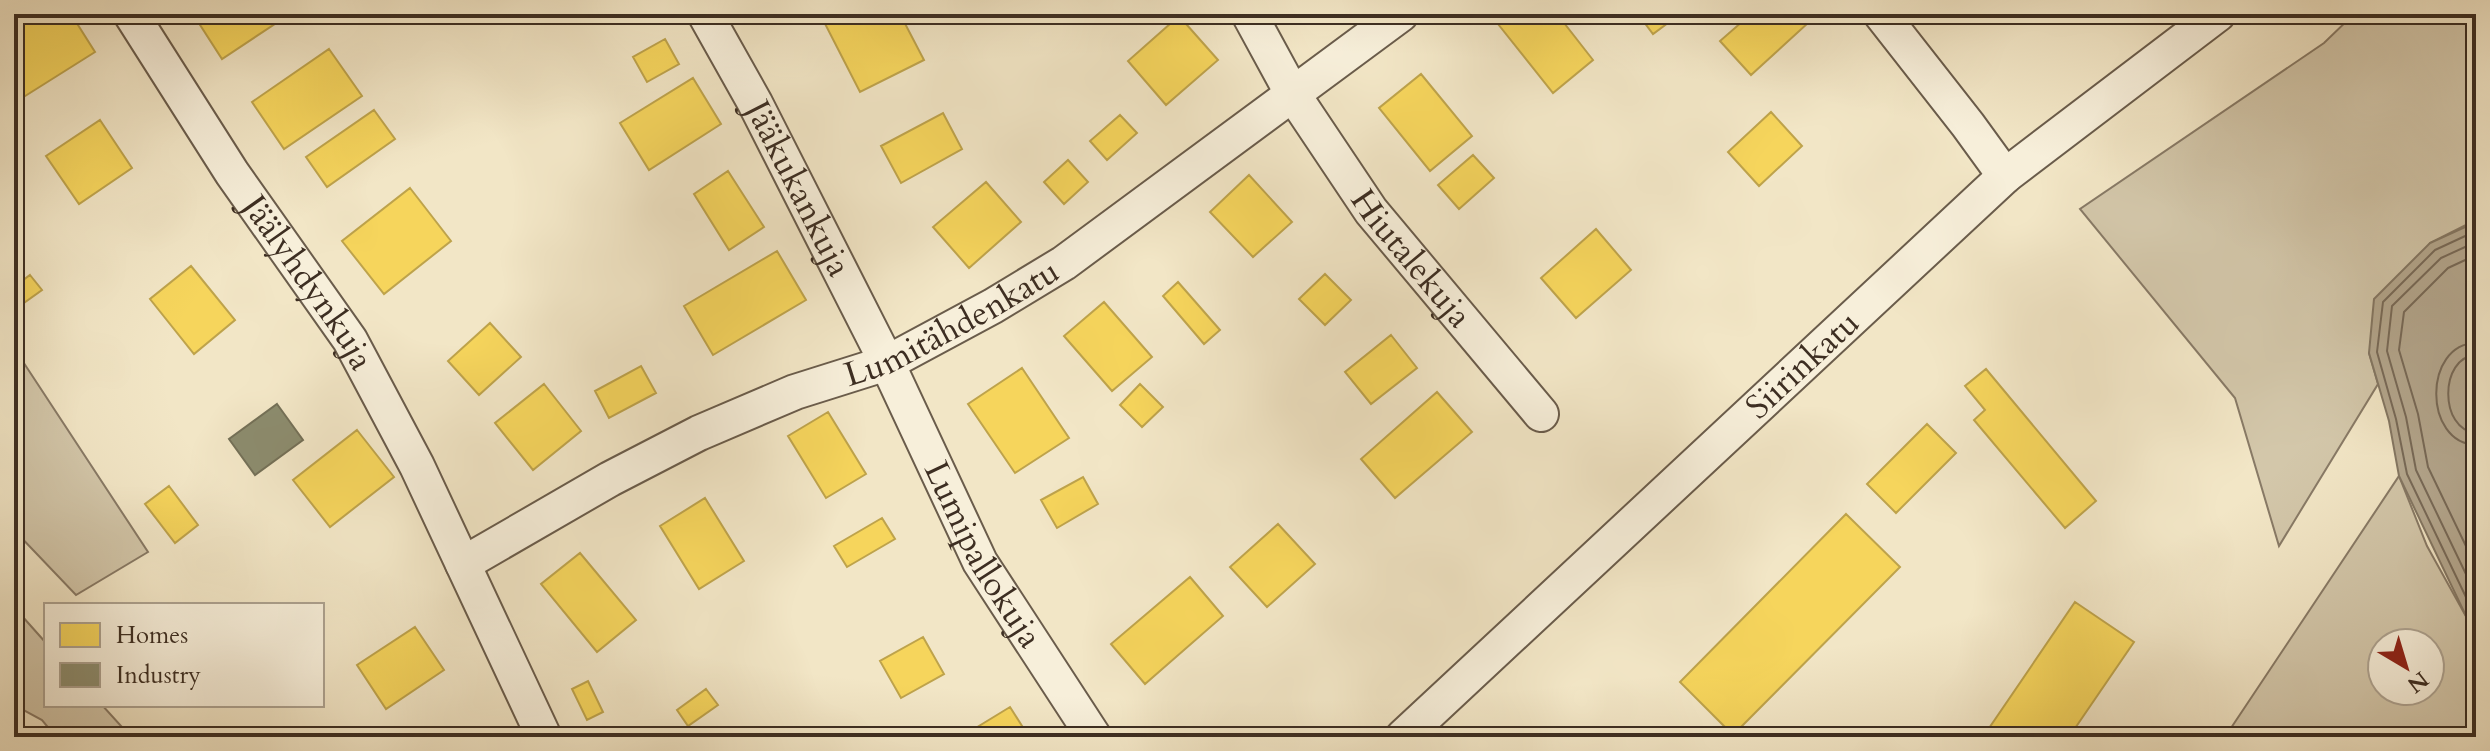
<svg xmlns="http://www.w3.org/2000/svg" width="2490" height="751" viewBox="0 0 2490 751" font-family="Cardo,serif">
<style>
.green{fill:#d3c7aa;stroke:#887a66;stroke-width:2;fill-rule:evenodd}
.water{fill:#b4a78e;stroke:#847763;stroke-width:2}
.homes{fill:#f6d55c;stroke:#bea34b;stroke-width:2}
.industry{fill:#8c8c6e;stroke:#747057;stroke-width:2}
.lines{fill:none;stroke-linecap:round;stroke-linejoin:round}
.shore{stroke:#786a58;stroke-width:2}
.street-casing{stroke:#6a5c4b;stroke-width:38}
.street{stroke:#f7efda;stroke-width:34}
.labels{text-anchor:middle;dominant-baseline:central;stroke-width:8;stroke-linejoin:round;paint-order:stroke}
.street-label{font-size:34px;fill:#3d2e22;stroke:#f7efda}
</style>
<rect width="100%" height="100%" fill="#f2e6c6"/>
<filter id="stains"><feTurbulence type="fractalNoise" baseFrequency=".0025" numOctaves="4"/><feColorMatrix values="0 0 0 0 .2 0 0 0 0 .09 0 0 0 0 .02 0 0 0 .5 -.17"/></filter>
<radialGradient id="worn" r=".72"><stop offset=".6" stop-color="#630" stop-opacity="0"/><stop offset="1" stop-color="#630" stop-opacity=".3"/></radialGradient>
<!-- green -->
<path class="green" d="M 2354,14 L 2476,14 L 2476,220 L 2430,243 L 2369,353 L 2378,384 L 2279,546 L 2235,398 L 2080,209 L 2324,43 Z
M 14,348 L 148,552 L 76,595 L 14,530 Z
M 2399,476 L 2427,546 L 2468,620 L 2476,671 L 2476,737 L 2225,737 ZM 2382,643 L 2430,643 L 2430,691 L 2382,691 Z
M 14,607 L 46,643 L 46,705 L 102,705 L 131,737 L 56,737 L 42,720 L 14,705 Z"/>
<!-- water -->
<path class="water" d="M 2476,222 L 2476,362 L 2466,395 L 2476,425 L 2476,671 L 2468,620 L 2399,476 L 2389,421 L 2369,353 L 2374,299 L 2430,243 Z"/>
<!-- homes -->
<path class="homes" d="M 25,14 L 71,14 L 95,52 L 14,103 L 14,21 Z
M 193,14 L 290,14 L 222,59 Z
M 820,14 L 900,14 L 924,60 L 860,92 Z
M 1500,14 L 1557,14 L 1593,60 L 1553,93 L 1494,19 Z
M 1638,14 L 1680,14 L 1653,34 Z
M 1751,14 L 1800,14 L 1808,23 L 1751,75 L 1720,41 Z
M 1179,16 L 1218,60 L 1166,105 L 1128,61 Z
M 665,39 L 679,64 L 647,82 L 633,57 Z
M 329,49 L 362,96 L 284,149 L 252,102 Z
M 1421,74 L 1472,136 L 1430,171 L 1379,108 Z
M 693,78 L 721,124 L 649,170 L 620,123 Z
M 374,110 L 395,139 L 327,187 L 306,157 Z
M 1771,112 L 1802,146 L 1759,186 L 1728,152 Z
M 943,113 L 962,149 L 901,183 L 881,146 Z
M 1120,115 L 1137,133 L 1107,160 L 1090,141 Z
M 100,120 L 132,168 L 79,204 L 46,156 Z
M 1473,155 L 1494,178 L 1459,209 L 1438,185 Z
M 1068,160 L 1088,182 L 1064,204 L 1044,182 Z
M 728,171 L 764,227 L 729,250 L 694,194 Z
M 1249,175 L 1292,222 L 1253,257 L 1210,212 Z
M 986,182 L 1021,222 L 969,268 L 933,227 Z
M 410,188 L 451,241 L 384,294 L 342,241 Z
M 1596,229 L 1631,270 L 1576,318 L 1541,278 Z
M 777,251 L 806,300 L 713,355 L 684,306 Z
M 191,266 L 235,320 L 194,354 L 150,299 Z
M 1325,274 L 1351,300 L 1325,325 L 1299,299 Z
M 30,275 L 42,290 L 14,310 L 14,287 Z
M 1178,282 L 1220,330 L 1204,344 L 1163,296 Z
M 1104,302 L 1152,357 L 1112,391 L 1064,336 Z
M 490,323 L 521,357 L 479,395 L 448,361 Z
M 1391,335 L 1417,368 L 1371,404 L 1345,372 Z
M 641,366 L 656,393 L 609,418 L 595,391 Z
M 1022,368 L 1069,438 L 1015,473 L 968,404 Z
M 1986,369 L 2096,501 L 2065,528 L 1974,420 L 1985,410 L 1965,386 Z
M 544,384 L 581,431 L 533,470 L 495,423 Z
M 1140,384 L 1163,407 L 1142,427 L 1120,405 Z
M 1437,392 L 1472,432 L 1395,498 L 1361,459 Z
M 828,412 L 866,474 L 826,498 L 788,436 Z
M 1927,424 L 1956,453 L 1896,513 L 1867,484 Z
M 357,430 L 394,477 L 330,527 L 293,480 Z
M 1083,477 L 1098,504 L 1057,528 L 1041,500 Z
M 169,486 L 198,525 L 175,543 L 145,504 Z
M 705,498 L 744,561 L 699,589 L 660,526 Z
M 1846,514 L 1900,567 L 1733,735 L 1680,682 Z
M 882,518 L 895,539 L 847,567 L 834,546 Z
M 1278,524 L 1315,564 L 1267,607 L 1230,567 Z
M 580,553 L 636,620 L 597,652 L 541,584 Z
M 1190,577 L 1223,616 L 1145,684 L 1111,644 Z
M 2075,602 L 2134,642 L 2069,737 L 1983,737 Z
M 415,627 L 444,670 L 386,709 L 357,665 Z
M 923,637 L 944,674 L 901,698 L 880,661 Z
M 588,681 L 603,712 L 587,720 L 572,689 Z
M 706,689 L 718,705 L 688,726 L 677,710 Z
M 1010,707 L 1029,737 L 961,737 Z"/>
<!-- industry -->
<path class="industry" d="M 277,404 L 303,440 L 255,475 L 229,439 Z"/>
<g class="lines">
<!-- shore -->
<path class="shore" d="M 2476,231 L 2435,250 L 2383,302 L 2377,352 L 2396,419 L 2407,474 L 2476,618
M 2476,242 L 2441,258 L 2392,306 L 2387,351 L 2406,417 L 2416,470 L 2476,595
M 2476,255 L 2448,268 L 2404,312 L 2399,350 L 2418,414 L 2428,467 L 2476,567
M 2476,343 C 2423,344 2423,443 2476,445
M 2476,355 C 2439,357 2439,430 2476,433"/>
<defs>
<g id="street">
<path id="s1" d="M 131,14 L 232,173 L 350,340 L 417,466 L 544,737"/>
<path id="s2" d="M 705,14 L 755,103 L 887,363 L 980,562 L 1094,737"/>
<path id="s3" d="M 1249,14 L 1292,93 L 1371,211 L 1541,414"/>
<path d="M 1881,14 L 1968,125 L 2005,176"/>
<path id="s4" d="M 463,564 L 610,479 L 699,433 L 795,392 L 887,363 L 993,306 L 1064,263 L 1401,14"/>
<path id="s5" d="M 1403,737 L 2005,176 L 2218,14"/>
</g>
</defs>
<!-- street casing -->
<use href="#street" class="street-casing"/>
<!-- street -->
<use href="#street" class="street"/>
</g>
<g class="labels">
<!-- street labels -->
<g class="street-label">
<text stroke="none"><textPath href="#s2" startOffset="198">Jääkukankuja</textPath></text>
<text stroke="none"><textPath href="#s3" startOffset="294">Hiutalekuja</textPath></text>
<text stroke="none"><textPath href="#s1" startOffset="322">Jäälyhdynkuja</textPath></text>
<text stroke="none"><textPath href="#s4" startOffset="546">Lumitähdenkatu</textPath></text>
<text stroke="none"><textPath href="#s5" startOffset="546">Siirinkatu</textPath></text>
<text stroke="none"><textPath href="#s2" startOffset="608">Lumipallokuja</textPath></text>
</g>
</g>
<!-- margin -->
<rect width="2490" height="751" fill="none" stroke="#f2e6c6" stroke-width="48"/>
<rect x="16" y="16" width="2458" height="719" fill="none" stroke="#3d2e22" stroke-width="4"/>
<rect x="24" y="24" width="2442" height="703" fill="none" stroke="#3d2e22" stroke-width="2"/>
<!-- legend -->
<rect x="44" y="603" width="280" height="104" fill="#f7efda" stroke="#ada290" stroke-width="2"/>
<rect x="60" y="623" width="40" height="24" fill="#f6d55c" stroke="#ada290" stroke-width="2"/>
<text x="116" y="643" font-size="24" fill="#3d2e22">Homes</text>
<rect x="60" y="663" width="40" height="24" fill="#8c8c6e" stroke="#ada290" stroke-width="2"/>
<text x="116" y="683" font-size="24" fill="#3d2e22">Industry</text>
<!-- north arrow -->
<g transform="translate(2406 667) rotate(142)"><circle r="38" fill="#f7efda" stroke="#ada290" stroke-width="2"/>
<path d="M0-6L14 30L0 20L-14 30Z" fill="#8f2418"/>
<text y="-12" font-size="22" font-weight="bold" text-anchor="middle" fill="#3d2e22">N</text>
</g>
<rect width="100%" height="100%" filter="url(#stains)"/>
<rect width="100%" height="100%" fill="url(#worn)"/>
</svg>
